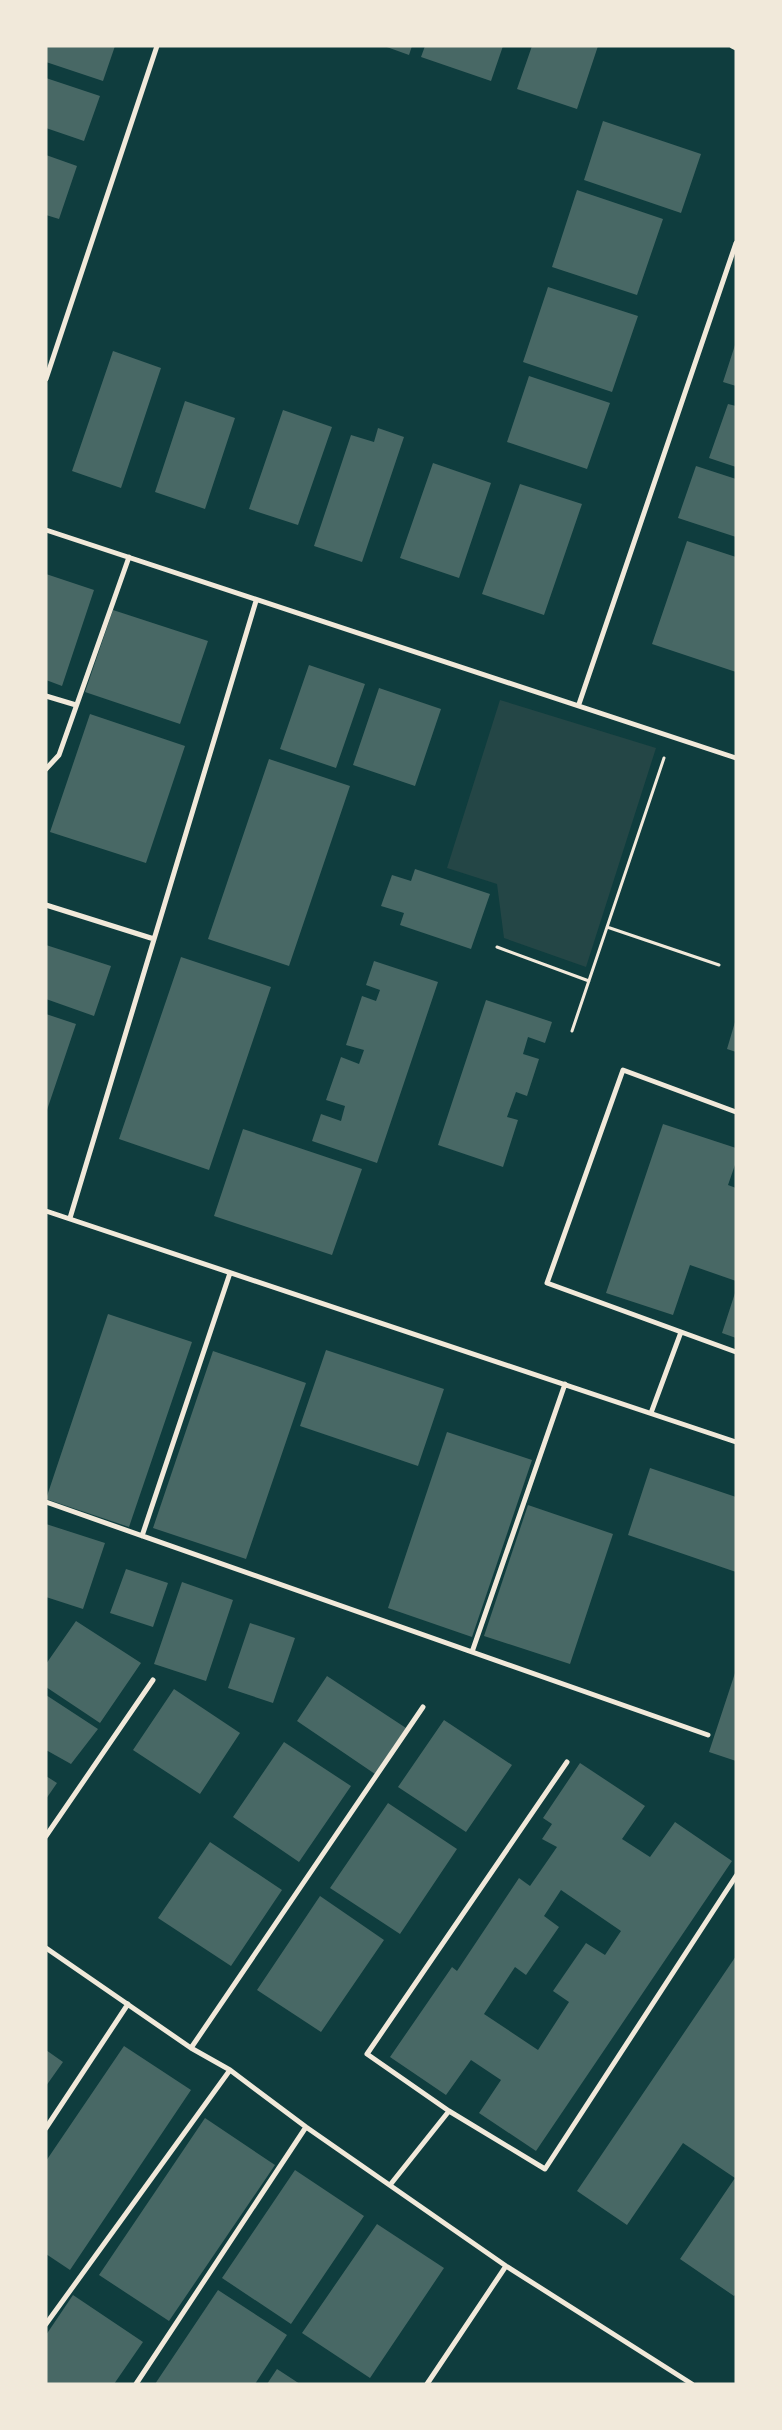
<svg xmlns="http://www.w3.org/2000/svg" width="782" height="2430" viewBox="0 0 782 2430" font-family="Mulish,sans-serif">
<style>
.green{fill:#244646}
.building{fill:#486865;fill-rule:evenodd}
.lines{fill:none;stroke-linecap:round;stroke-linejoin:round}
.path{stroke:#f1e9da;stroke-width:3}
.minor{stroke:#f1e9da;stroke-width:5}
</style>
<rect width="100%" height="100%" fill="#0f3d3e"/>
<!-- green -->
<path class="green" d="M 500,700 L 656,748 L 586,967 L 504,938 L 497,884 L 447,868 Z"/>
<!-- building -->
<path class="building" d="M 46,46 L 115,46 L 103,81 L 46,62 Z
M 384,46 L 412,46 L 409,55 Z
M 425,46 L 503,46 L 491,81 L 421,57 Z
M 532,46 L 598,46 L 577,109 L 517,89 Z
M 46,78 L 100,96 L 84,141 L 46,128 Z
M 603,121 L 701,154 L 681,213 L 584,180 Z
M 46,155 L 77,166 L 59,219 L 46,215 Z
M 577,190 L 663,219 L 637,295 L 552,267 Z
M 548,287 L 638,316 L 612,392 L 523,362 Z
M 735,345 L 736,345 L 736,386 L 723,382 Z
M 113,351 L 161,368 L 121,488 L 72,471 Z
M 529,376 L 610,403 L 587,469 L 507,442 Z
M 185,401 L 235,418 L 205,509 L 155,492 Z
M 728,404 L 736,406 L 736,467 L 709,458 Z
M 283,410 L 332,427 L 298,525 L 249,509 Z
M 378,428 L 404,437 L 362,562 L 314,546 L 351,435 L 374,442 Z
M 433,463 L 491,483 L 459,578 L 400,558 Z
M 696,466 L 736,479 L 736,537 L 678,518 Z
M 520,484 L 582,504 L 544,615 L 482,594 Z
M 687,541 L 736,557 L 736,672 L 652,644 Z
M 46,574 L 94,590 L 62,686 L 46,680 Z
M 113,610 L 208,641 L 180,724 L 85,692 Z
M 309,665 L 365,684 L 336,768 L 280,749 Z
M 379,688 L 441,709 L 415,786 L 353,765 Z
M 90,714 L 185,746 L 146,863 L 50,832 Z
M 269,759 L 350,786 L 289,966 L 208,939 Z
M 415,869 L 490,894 L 471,949 L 400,925 L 404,913 L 381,906 L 392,875 L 411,881 Z
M 46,945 L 111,966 L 94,1016 L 46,999 Z
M 181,957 L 271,987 L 209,1170 L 119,1139 Z
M 374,961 L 438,982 L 377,1163 L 312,1141 L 321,1114 L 341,1121 L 345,1106 L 326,1100 L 341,1057 L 359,1064 L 364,1050 L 346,1045 L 362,996 L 376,1001 L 380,990 L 366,985 Z
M 486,1000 L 552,1022 L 545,1043 L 528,1037 L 523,1054 L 539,1059 L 527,1096 L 516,1092 L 507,1117 L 518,1120 L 503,1167 L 438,1145 Z
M 46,1014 L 76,1024 L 47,1110 L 46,1110 Z
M 735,1022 L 736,1022 L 736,1052 L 727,1049 Z
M 663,1124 L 736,1148 L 736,1162 L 728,1185 L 736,1188 L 736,1281 L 690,1265 L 673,1315 L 606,1293 Z
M 243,1129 L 362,1169 L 332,1255 L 214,1216 Z
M 735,1293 L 736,1293 L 736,1338 L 722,1333 Z
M 108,1314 L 192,1342 L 129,1527 L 46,1499 Z
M 326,1350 L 444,1389 L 418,1466 L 300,1426 Z
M 213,1351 L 306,1383 L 246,1559 L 153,1528 Z
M 447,1432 L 532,1460 L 472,1637 L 388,1608 Z
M 650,1468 L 736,1497 L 736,1572 L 628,1535 Z
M 528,1505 L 613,1534 L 570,1664 L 484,1636 Z
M 46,1524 L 105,1543 L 83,1609 L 46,1597 Z
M 126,1569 L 168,1583 L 153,1627 L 110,1613 Z
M 182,1582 L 233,1600 L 206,1681 L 154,1664 Z
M 76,1621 L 141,1663 L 100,1723 L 46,1687 L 46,1664 Z
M 250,1623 L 295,1638 L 273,1703 L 228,1688 Z
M 735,1673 L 736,1673 L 736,1761 L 709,1752 Z
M 327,1676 L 406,1728 L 375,1774 L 297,1721 Z
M 174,1689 L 240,1733 L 200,1794 L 133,1750 Z
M 46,1695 L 98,1729 L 71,1764 L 46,1750 Z
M 444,1720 L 512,1765 L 466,1832 L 398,1787 Z
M 284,1742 L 351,1786 L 299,1862 L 233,1817 Z
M 580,1763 L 645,1806 L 622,1839 L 650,1857 L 675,1822 L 732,1861 L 536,2151 L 479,2113 L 501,2080 L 471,2060 L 446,2095 L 390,2057 L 452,1967 L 457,1971 L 519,1878 L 530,1886 L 557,1847 L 542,1839 L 552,1824 L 543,1818 ZM 561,1890 L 621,1931 L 605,1955 L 586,1943 L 553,1991 L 569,2002 L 538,2050 L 484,2014 L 515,1967 L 526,1975 L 559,1927 L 544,1916 Z
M 46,1776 L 57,1783 L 46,1799 Z
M 388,1803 L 457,1849 L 400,1934 L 330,1888 Z
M 210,1842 L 282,1890 L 231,1966 L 158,1918 Z
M 320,1896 L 384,1940 L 321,2032 L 257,1990 Z
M 736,1956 L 736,2294 L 734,2296 L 680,2259 L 735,2178 L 683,2143 L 627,2225 L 577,2191 Z
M 124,2046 L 191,2090 L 70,2270 L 46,2254 L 46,2161 Z
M 46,2050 L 63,2062 L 46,2086 Z
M 205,2118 L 275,2165 L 169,2321 L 99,2275 Z
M 295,2170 L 364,2216 L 291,2324 L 222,2278 Z
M 377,2224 L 444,2268 L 370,2378 L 302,2333 Z
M 218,2290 L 287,2335 L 255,2384 L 155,2384 Z
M 73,2295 L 143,2342 L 114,2384 L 46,2384 L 46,2335 Z
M 277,2369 L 300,2384 L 267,2384 Z"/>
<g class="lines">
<!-- path -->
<path class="path" d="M 607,927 L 719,965
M 497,947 L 589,981
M 572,1031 L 664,758"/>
<!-- minor -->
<path class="minor" d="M 732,46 L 736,48
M 46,379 L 157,46
M 46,530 L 736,758
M 46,696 L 76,705
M 579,704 L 736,243
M 46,769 L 59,755 L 129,557
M 46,905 L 154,939
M 736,1112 L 623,1070 L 547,1283 L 736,1352
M 46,1211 L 736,1442
M 70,1218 L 256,601
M 651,1413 L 681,1332
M 46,1502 L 708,1735
M 142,1536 L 230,1273
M 472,1652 L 565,1384
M 567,1762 L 367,2054 L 449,2111 L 545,2169 L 736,1876
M 46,1836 L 153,1680
M 46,1948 L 191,2048 L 230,2070 L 306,2127 L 506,2266 L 692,2384
M 191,2048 L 423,1707
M 46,2128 L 128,2004
M 390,2185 L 449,2111
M 46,2324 L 230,2070
M 136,2384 L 306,2127
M 427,2384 L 506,2266"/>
</g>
<!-- border -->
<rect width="782" height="2430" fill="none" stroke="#f1e9da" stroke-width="95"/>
</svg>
